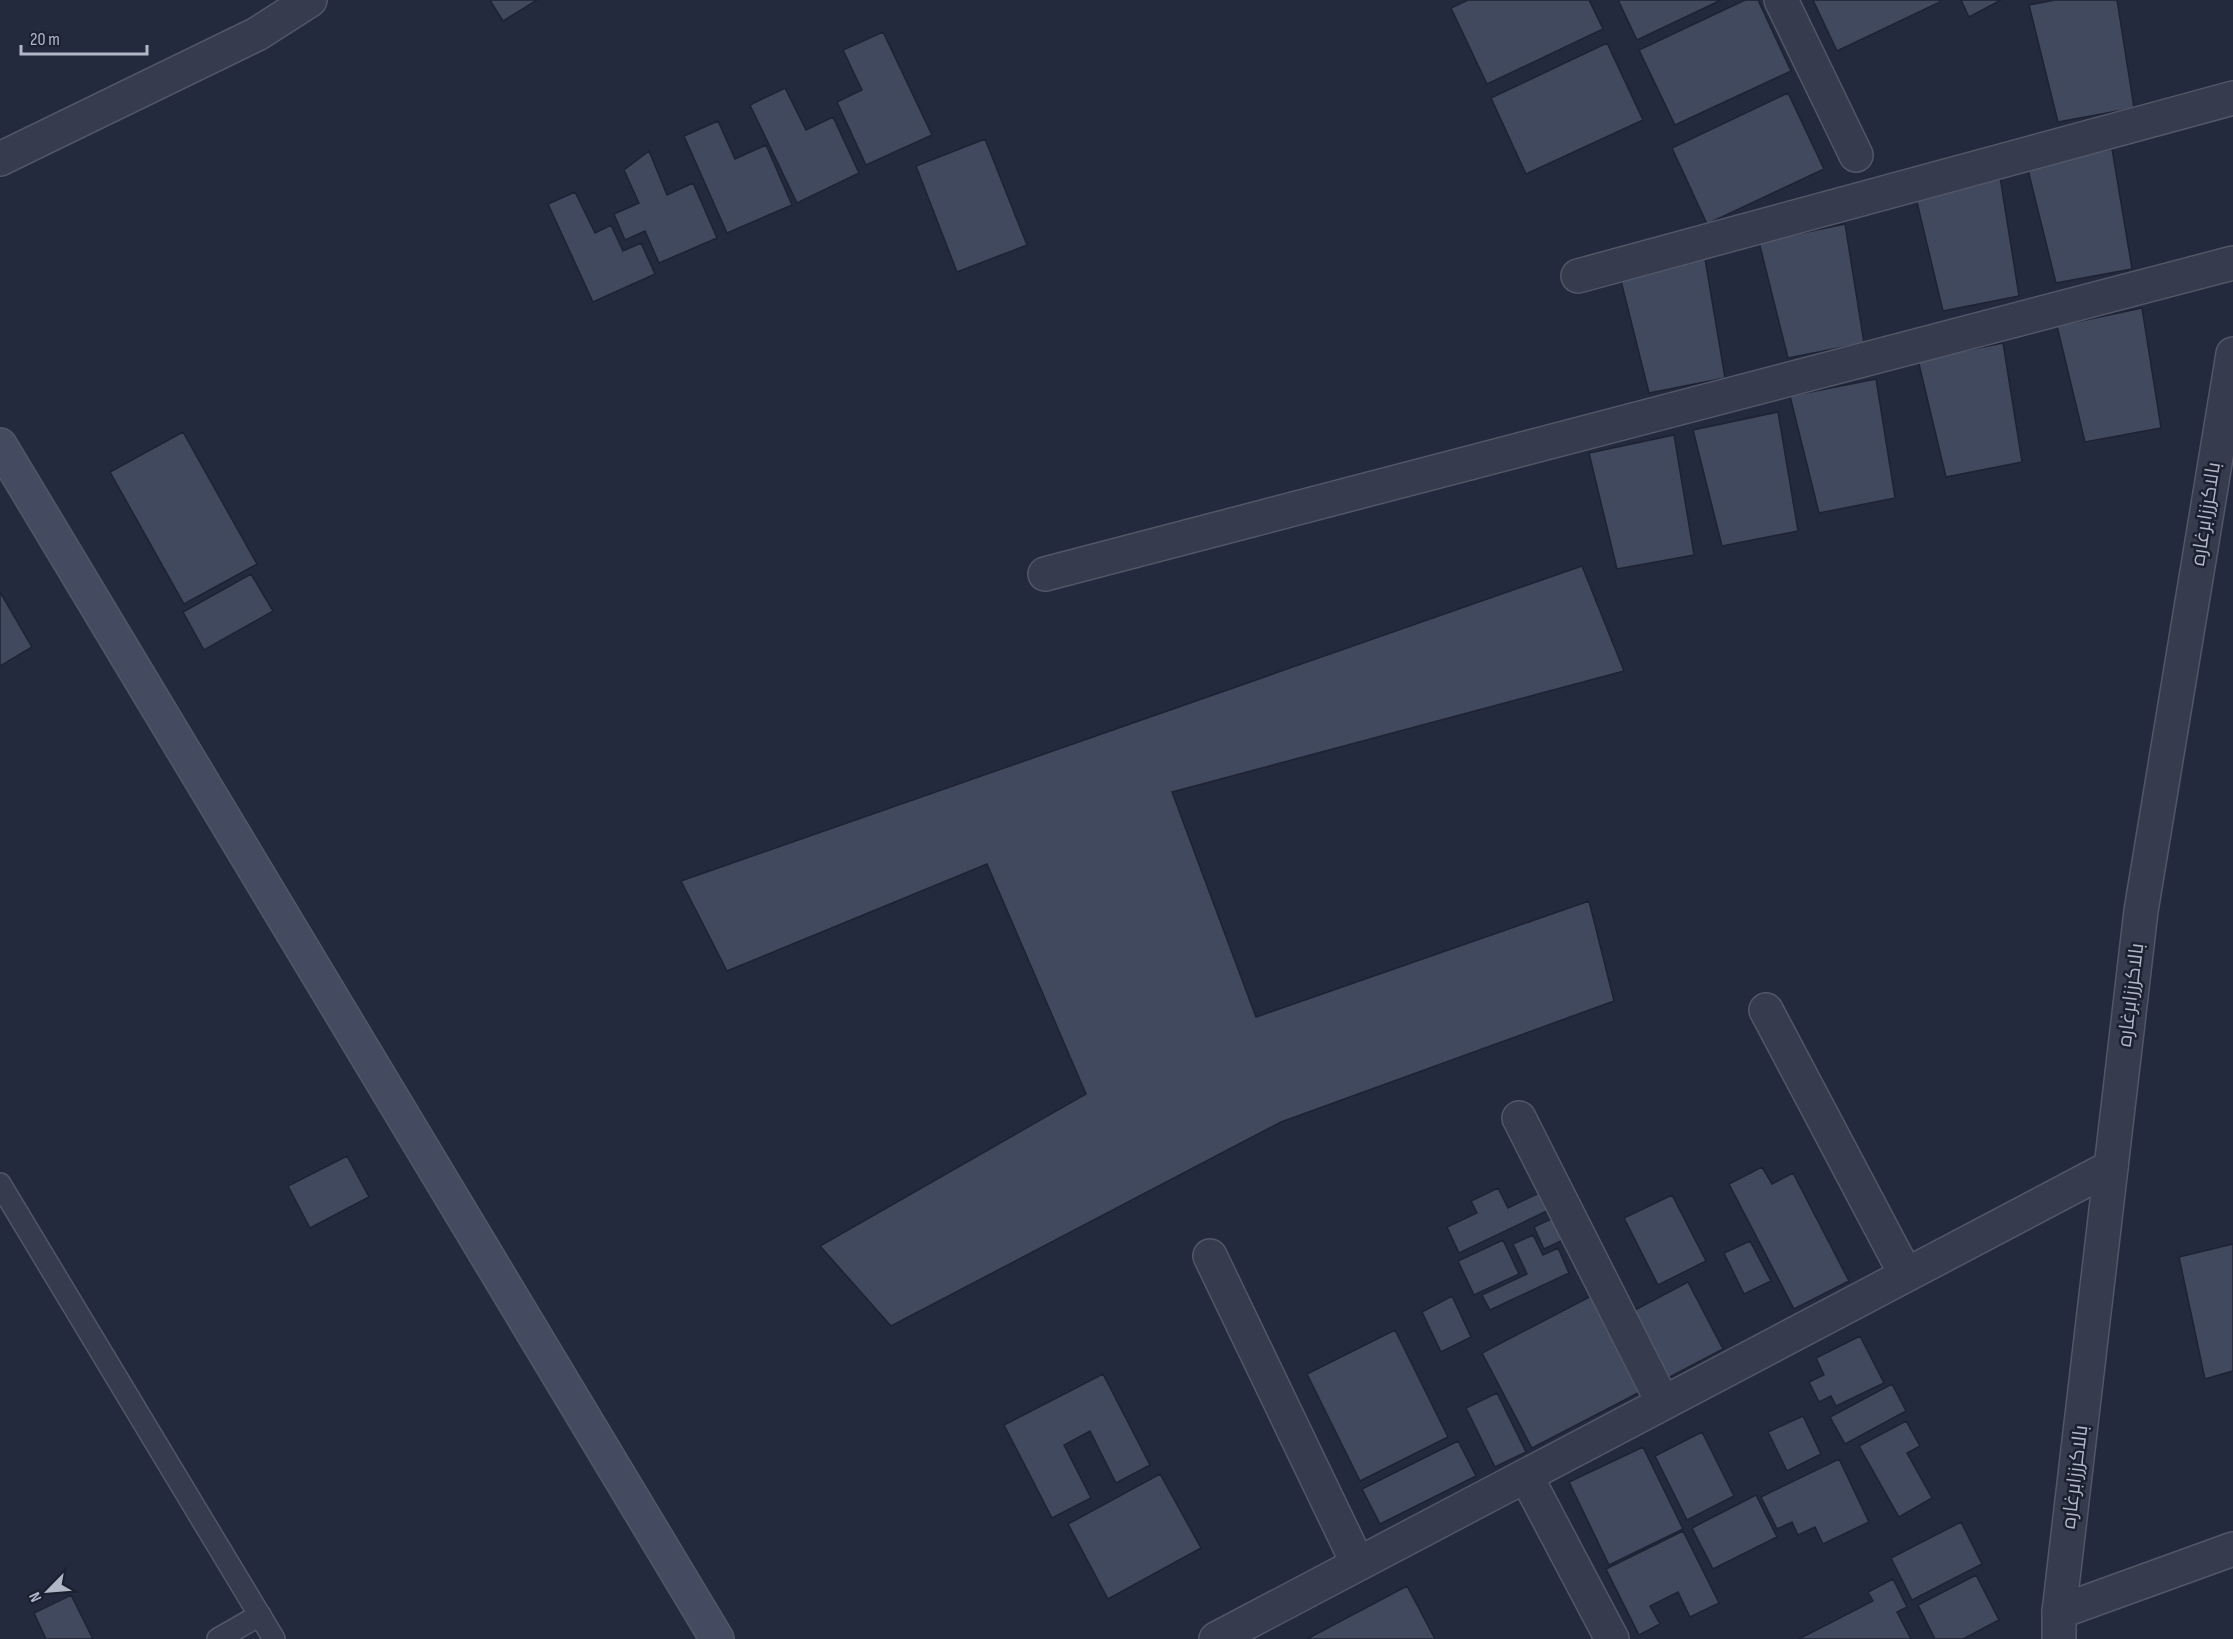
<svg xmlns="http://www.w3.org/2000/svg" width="2233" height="1639" viewBox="0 0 2233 1639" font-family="'Sofia Sans Condensed',Cairo,sans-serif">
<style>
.building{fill:#41495f;stroke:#1e2333;stroke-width:1.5}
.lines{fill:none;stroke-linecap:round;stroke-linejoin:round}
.service-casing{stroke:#525767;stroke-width:24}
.minor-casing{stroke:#525767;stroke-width:36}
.tertiary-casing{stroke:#525767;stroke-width:36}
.secondary-casing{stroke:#525767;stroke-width:36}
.service{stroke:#363c4d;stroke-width:21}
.minor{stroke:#363c4d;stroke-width:33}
.tertiary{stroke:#363c4d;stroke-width:33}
.secondary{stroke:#444b60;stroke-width:33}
.labels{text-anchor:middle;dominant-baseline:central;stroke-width:5;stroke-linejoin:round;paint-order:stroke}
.street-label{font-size:20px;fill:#b2b7c8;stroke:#1c2131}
</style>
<rect width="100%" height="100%" fill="#232a3d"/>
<!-- building -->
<path class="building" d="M 490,0 L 537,0 L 503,21 Z
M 1468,0 L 1589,0 L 1603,29 L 1487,84 L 1451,8 Z
M 1618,0 L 1721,0 L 1637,40 Z
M 1745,0 L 1758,0 L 1791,71 L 1675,125 L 1639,50 Z
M 1813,0 L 1939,0 L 1940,2 L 1837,51 Z
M 1961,0 L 2001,0 L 1969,17 Z
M 2055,0 L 2117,0 L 2134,108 L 2058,122 L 2029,5 Z
M 883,32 L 932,135 L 866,165 L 837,102 L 862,90 L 843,50 Z
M 1607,43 L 1643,120 L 1526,174 L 1491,98 Z
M 785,88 L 806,130 L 833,117 L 859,173 L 797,203 L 750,105 Z
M 1788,93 L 1824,169 L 1707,224 L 1672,148 Z
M 718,121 L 735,159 L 766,145 L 792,205 L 727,233 L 684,136 Z
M 985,139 L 1027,245 L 957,272 L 916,166 Z
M 2112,149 L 2132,269 L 2056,283 L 2027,166 Z
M 649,151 L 667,195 L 693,183 L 717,238 L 659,263 L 645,231 L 625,240 L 614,214 L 639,203 L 624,170 Z
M 2000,177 L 2019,296 L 1943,311 L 1915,194 Z
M 575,192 L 595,233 L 611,225 L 623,251 L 641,243 L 655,274 L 593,302 L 548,204 Z
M 1845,224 L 1864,343 L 1788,358 L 1759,242 Z
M 1705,259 L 1725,378 L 1649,393 L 1620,277 Z
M 2142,308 L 2161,428 L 2085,442 L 2057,326 Z
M 2003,343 L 2022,462 L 1946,477 L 1918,360 Z
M 1876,379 L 1895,498 L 1819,513 L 1790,396 Z
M 1778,412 L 1798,531 L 1722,546 L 1693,430 Z
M 183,432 L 257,564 L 184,604 L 110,472 Z
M 1674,435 L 1694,555 L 1617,569 L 1589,453 Z
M 1582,566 L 1624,671 L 1172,792 L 1256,1017 L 1589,901 L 1614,1001 L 1281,1122 L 891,1326 L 820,1246 L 1086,1094 L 987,864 L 727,971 L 681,881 Z
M 251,574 L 273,611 L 204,650 L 183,612 Z
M 0,592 L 32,647 L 0,666 Z
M 347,1156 L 369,1197 L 310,1228 L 288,1186 Z
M 1762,1167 L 1772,1184 L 1793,1173 L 1849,1281 L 1794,1309 L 1729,1184 Z
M 1498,1188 L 1508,1208 L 1543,1191 L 1551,1209 L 1459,1253 L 1447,1227 L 1477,1213 L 1471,1201 Z
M 1672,1195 L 1706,1261 L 1658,1285 L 1624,1218 Z
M 1553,1218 L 1563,1240 L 1544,1249 L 1534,1227 Z
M 1533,1235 L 1543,1255 L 1558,1248 L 1569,1273 L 1490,1310 L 1482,1295 L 1527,1274 L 1513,1244 Z
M 1503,1240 L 1519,1274 L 1474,1295 L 1458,1261 Z
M 1750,1241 L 1771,1281 L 1744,1294 L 1724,1253 Z
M 2233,1244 L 2233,1371 L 2205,1379 L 2179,1257 Z
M 1688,1282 L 1723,1349 L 1668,1378 L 1633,1311 Z
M 1595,1294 L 1644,1390 L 1532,1448 L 1482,1353 Z
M 1452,1296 L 1471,1337 L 1441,1352 L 1422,1312 Z
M 1395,1330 L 1448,1437 L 1360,1481 L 1307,1374 Z
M 1860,1336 L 1884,1383 L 1836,1406 L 1831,1396 L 1819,1402 L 1809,1382 L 1824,1375 L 1816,1358 Z
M 1103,1374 L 1150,1465 L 1116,1483 L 1090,1431 L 1064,1445 L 1091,1498 L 1052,1518 L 1004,1425 Z
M 1892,1384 L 1906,1411 L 1845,1444 L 1830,1417 Z
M 1497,1393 L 1526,1452 L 1495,1467 L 1466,1408 Z
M 1803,1416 L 1821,1454 L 1787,1471 L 1768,1432 Z
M 1906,1421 L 1920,1446 L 1907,1453 L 1932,1498 L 1899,1517 L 1859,1446 Z
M 1702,1432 L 1734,1496 L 1687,1520 L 1655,1456 Z
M 1458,1441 L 1476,1476 L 1380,1524 L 1362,1489 Z
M 1643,1447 L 1683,1529 L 1609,1565 L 1569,1482 Z
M 1839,1459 L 1869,1522 L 1823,1544 L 1815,1527 L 1798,1535 L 1792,1522 L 1777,1529 L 1761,1497 Z
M 1160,1474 L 1201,1548 L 1108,1599 L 1068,1524 Z
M 1756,1495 L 1777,1537 L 1713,1569 L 1692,1528 Z
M 1961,1522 L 1982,1564 L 1912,1600 L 1891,1558 Z
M 1683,1531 L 1719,1603 L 1690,1617 L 1678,1592 L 1650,1606 L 1660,1624 L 1639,1635 L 1606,1569 Z
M 1976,1575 L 1999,1620 L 1963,1639 L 1935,1639 L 1918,1605 Z
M 1893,1579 L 1907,1607 L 1897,1612 L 1911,1639 L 1799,1639 L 1873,1601 L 1868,1592 Z
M 1407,1586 L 1435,1639 L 1307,1639 Z
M 71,1595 L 93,1639 L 46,1639 L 34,1613 Z"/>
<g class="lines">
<defs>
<path id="service" d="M 0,1184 L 274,1639
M 218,1639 L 260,1615"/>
<path id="minor" d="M 1781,0 L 1856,155
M 1578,276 L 2233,98
M 1045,574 L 2233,263
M 1766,1010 L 1906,1275
M 1519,1118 L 1663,1403
M 1210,1256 L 1358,1564
M 1526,1476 L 1612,1639
M 2059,1612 L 2233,1549
M 1216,1639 L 2111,1167"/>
<path id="tertiary" d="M 0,159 L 257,34 L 310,0
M 2059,1639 L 2059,1612 L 2141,911 L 2233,354"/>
<path id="secondary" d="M 0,445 L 717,1639"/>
</defs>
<!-- service casing -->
<use href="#service" class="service-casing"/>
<!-- minor casing -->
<use href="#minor" class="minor-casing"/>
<!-- tertiary casing -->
<use href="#tertiary" class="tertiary-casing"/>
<!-- secondary casing -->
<use href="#secondary" class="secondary-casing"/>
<!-- service -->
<use href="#service" class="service"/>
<!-- minor -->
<use href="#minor" class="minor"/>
<!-- tertiary -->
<use href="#tertiary" class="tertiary"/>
<!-- secondary -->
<use href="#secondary" class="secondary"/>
</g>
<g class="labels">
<!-- street labels -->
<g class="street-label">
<text transform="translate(2206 514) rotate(-81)">بالاکرززابرغاره</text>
<text transform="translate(2131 995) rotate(-83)">بالاکرززابرغاره</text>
<text transform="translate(2075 1477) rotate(-83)">بالاکرززابرغاره</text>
</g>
</g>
<!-- north arrow -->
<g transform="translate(48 1591) rotate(245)" stroke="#1c2131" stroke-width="4.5" paint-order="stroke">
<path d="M0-4.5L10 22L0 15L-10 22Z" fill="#b2b7c8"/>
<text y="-9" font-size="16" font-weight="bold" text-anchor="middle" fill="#b2b7c8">N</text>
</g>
<!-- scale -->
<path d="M21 45v9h126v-9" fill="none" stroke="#b2b7c8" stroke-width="3"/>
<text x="30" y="45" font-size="18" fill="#b2b7c8" stroke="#1c2131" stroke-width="4.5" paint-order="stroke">20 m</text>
</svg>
